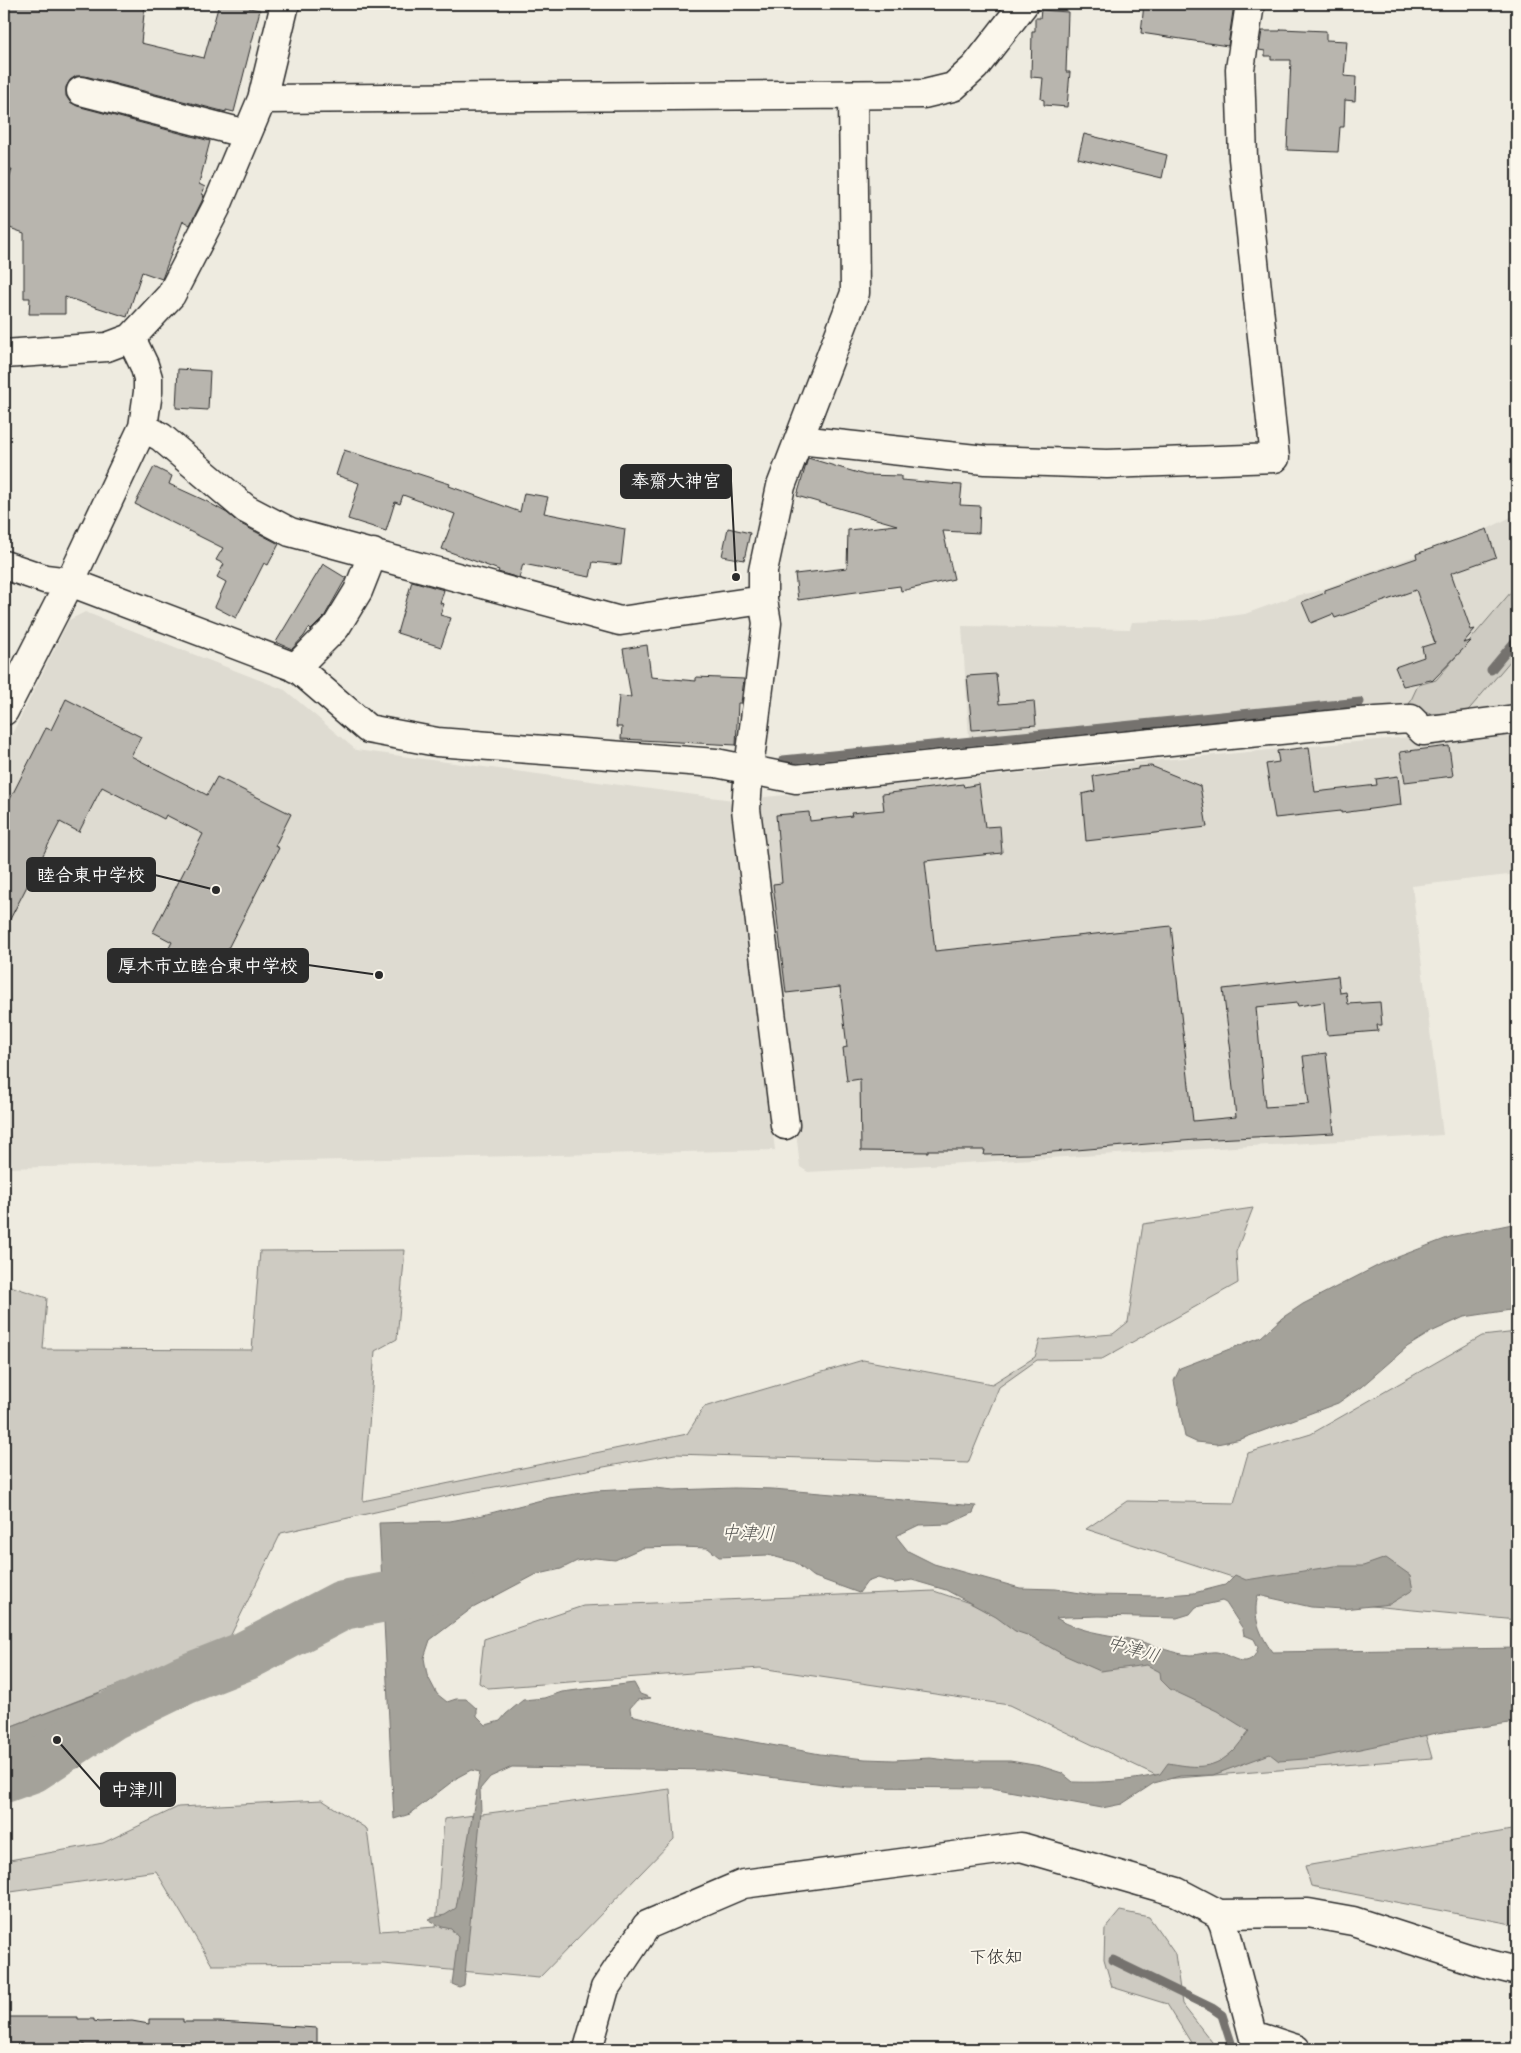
<svg xmlns="http://www.w3.org/2000/svg" width="1521" height="2053" viewBox="0 0 1521 2053" font-family="Mynerve,'Klee One',sans-serif">
<style>
.built{fill:#dedbd1}
.green{fill:#cecbc2;stroke:#7c7b76}
.water{fill:#a4a29a;stroke:#74726e;fill-rule:evenodd}
.lines{fill:none;stroke-linecap:round;stroke-linejoin:round}
.stream{stroke:#74726e;stroke-width:9}
.river{stroke:#a4a29a;stroke-width:50}
.building{fill:#b8b5ae;stroke:#2b2b2b}
.minor-casing{stroke:#2b2b2b;stroke-width:31}
.minor{stroke:#fbf7ec;stroke-width:28}
.labels{text-anchor:middle;dominant-baseline:central;stroke-width:4;stroke-linejoin:round;paint-order:stroke}
.water-label{font-size:18px;font-style:italic;fill:#555552;stroke:#fbf7ec}
.neighbourhood-label{font-size:18px;fill:#2b2b2b;stroke:#fbf7ec}
.leader{fill:none;stroke:#2b2b2b;stroke-width:2}
.callout-dot{fill:#2b2b2b;stroke:#fbf7ec;stroke-width:2}
.callout{fill:#2b2b2b;stroke:#2b2b2b;stroke-width:2}
.callout-label{font-size:18px;text-anchor:middle;font-weight:bold;fill:#fff}
</style>
<rect width="100%" height="100%" fill="#eeebe0"/>
<filter id="ink" filterUnits="userSpaceOnUse"><feTurbulence type="fractalNoise" baseFrequency=".02" numOctaves="2"/><feDisplacementMap in="SourceGraphic" scale="10" xChannelSelector="R" yChannelSelector="G"/><feConvolveMatrix kernelMatrix="1 2 1 2 8 2 1 2 1" color-interpolation-filters="sRGB"/></filter>
<g filter="url(#ink)">
<!-- built -->
<path class="built" d="M 1517,514 L 1517,706 L 1453,713 L 1390,705 L 969,738 L 962,626 L 1130,629 L 1132,622 L 1199,620 L 1245,614 L 1295,596 L 1315,592 L 1481,532 Z
M 85,612 L 285,690 L 356,750 L 733,800 L 775,1150 L 4,1168 L 4,750 L 69,620 Z
M 1517,727 L 1517,874 L 1412,886 L 1443,1135 L 808,1172 L 800,1167 L 760,805 L 764,797 Z"/>
<!-- green -->
<path class="green" d="M 1517,585 L 1517,653 L 1465,714 L 1438,714 L 1406,711 L 1418,685 L 1436,680 Z
M 1253,1208 L 1236,1252 L 1238,1283 L 1102,1359 L 1037,1360 L 999,1387 L 968,1463 L 675,1454 L 456,1494 L 281,1533 L 227,1643 L 4,1729 L 4,1284 L 47,1298 L 43,1349 L 252,1350 L 260,1251 L 405,1250 L 397,1339 L 375,1351 L 363,1501 L 687,1434 L 704,1407 L 863,1360 L 992,1384 L 1035,1357 L 1040,1340 L 1113,1334 L 1128,1322 L 1143,1224 Z
M 1517,1332 L 1517,1620 L 1299,1599 L 1086,1529 L 1127,1501 L 1234,1503 L 1248,1453 L 1311,1434 L 1482,1336 Z
M 934,1591 L 1257,1700 L 1421,1719 L 1432,1758 L 1164,1779 L 1009,1705 L 760,1668 L 488,1688 L 479,1683 L 484,1639 L 583,1606 Z
M 670,1789 L 674,1839 L 539,1978 L 383,1964 L 212,1965 L 156,1871 L 4,1893 L 4,1861 L 103,1843 L 178,1807 L 322,1800 L 367,1829 L 380,1931 L 436,1927 L 444,1819 Z
M 1517,1829 L 1517,1925 L 1311,1886 L 1305,1866 Z
M 1120,1911 L 1149,1917 L 1175,1954 L 1182,2004 L 1212,2042 L 1216,2049 L 1195,2049 L 1167,2004 L 1112,1987 L 1104,1959 L 1105,1929 Z"/>
<!-- water -->
<path class="water" d="M 1517,1223 L 1517,1309 L 1464,1317 L 1431,1332 L 1407,1347 L 1361,1387 L 1338,1403 L 1241,1439 L 1217,1444 L 1196,1442 L 1185,1437 L 1174,1381 L 1180,1368 L 1261,1337 L 1282,1318 L 1303,1304 L 1385,1262 L 1450,1237 Z
M 655,1488 L 674,1490 L 734,1488 L 773,1489 L 976,1506 L 973,1513 L 949,1524 L 919,1525 L 896,1536 L 908,1551 L 934,1564 L 1020,1588 L 1056,1589 L 1093,1595 L 1156,1596 L 1194,1593 L 1225,1585 L 1235,1575 L 1246,1580 L 1335,1566 L 1363,1566 L 1386,1558 L 1410,1575 L 1413,1590 L 1390,1604 L 1343,1609 L 1311,1607 L 1258,1595 C 1252,1618 1260,1634 1272,1652 L 1517,1648 L 1517,1722 L 1437,1733 L 1317,1758 L 1279,1761 L 1270,1754 L 1213,1775 L 1180,1776 L 1154,1783 L 1122,1804 L 1102,1808 L 992,1788 L 847,1787 L 714,1770 L 512,1767 L 490,1777 L 480,1789 L 481,1811 L 464,1985 L 459,1987 L 452,1984 L 458,1937 L 451,1929 L 442,1927 L 428,1919 L 445,1915 L 456,1908 L 480,1772 L 471,1770 L 458,1777 L 410,1814 L 394,1819 L 379,1523 L 450,1521 L 483,1515 L 549,1498 L 595,1491 ZM 678,1547 L 708,1548 L 719,1557 L 768,1555 L 795,1562 L 812,1576 L 859,1593 L 867,1582 L 878,1578 L 895,1583 L 912,1580 L 946,1590 L 996,1617 L 1015,1631 L 1030,1636 L 1064,1655 L 1100,1671 L 1147,1665 L 1160,1672 L 1161,1680 L 1170,1689 L 1217,1711 L 1249,1731 C 1243,1738 1238,1747 1231,1753 C 1211,1771 1192,1767 1168,1763 L 1160,1774 C 1132,1781 1102,1783 1073,1782 L 1062,1773 L 1040,1766 L 1010,1761 L 955,1761 L 930,1758 L 894,1760 L 865,1759 L 820,1754 L 706,1733 L 631,1715 L 630,1708 L 637,1700 L 651,1698 L 640,1694 L 634,1683 L 562,1692 L 544,1698 L 523,1700 L 506,1714 L 500,1721 L 486,1725 L 477,1716 L 477,1709 L 466,1699 L 456,1699 L 447,1702 L 437,1694 L 427,1675 L 424,1658 L 430,1640 L 471,1609 L 535,1575 L 561,1569 L 577,1561 L 595,1558 L 615,1560 L 642,1548 ZM 1222,1601 L 1226,1603 L 1243,1629 L 1244,1635 L 1254,1639 L 1258,1647 C 1256,1654 1254,1659 1246,1661 C 1235,1662 1228,1654 1217,1652 C 1209,1651 1199,1655 1190,1655 C 1174,1654 1157,1646 1142,1642 C 1112,1634 1083,1634 1056,1618 L 1066,1617 L 1099,1616 L 1177,1618 L 1190,1614 L 1196,1607 Z
M 99,1693 L 144,1721 L 100,1747 L 80,1767 L 44,1777 L 4,1792 L 4,1729 Z"/>
<g class="lines">
<!-- stream -->
<path class="stream" d="M 1491,670 L 1517,639
M 783,760 L 1360,702
M 1113,1960 L 1212,2008 L 1222,2015 L 1233,2049"/>
<!-- river -->
<path class="river" d="M 4,1778 L 32,1768 L 112,1715 L 184,1680 L 245,1656 L 343,1605 L 451,1585"/>
</g>
<!-- building -->
<path class="building" d="M 4,4 L 145,4 L 141,43 L 204,58 L 219,4 L 249,4 L 249,8 L 260,10 L 234,112 L 226,110 L 226,112 L 85,76 L 76,76 L 70,80 L 66,87 L 66,96 L 70,102 L 77,106 L 210,141 L 199,184 L 205,187 L 202,194 L 204,195 L 202,201 L 190,225 L 183,221 L 162,279 L 142,272 L 127,317 L 65,297 L 65,314 L 29,314 L 30,298 L 24,298 L 24,233 L 4,226 L 4,195 L 12,170 L 4,170 Z
M 1144,4 L 1234,4 L 1228,46 L 1141,33 Z
M 1041,10 L 1068,12 L 1066,72 L 1070,72 L 1067,107 L 1044,105 L 1044,100 L 1041,99 L 1043,78 L 1031,77 L 1032,31 L 1035,31 L 1035,18 L 1040,18 Z
M 1281,29 L 1326,31 L 1326,40 L 1347,41 L 1344,76 L 1356,77 L 1355,101 L 1345,100 L 1344,127 L 1340,127 L 1338,152 L 1287,150 L 1291,60 L 1271,60 L 1271,56 L 1265,56 L 1265,51 L 1259,50 L 1262,31 L 1280,31 Z
M 1084,134 L 1167,155 L 1162,178 L 1078,158 Z
M 178,369 L 210,371 L 208,410 L 176,408 Z
M 344,450 L 450,484 L 449,486 L 520,512 L 524,493 L 548,497 L 544,513 L 625,529 L 621,565 L 593,562 L 590,577 L 523,564 L 519,578 L 498,572 L 499,570 L 442,549 L 455,514 L 403,495 L 400,504 L 395,502 L 386,531 L 348,519 L 359,483 L 336,475 Z
M 808,458 L 865,475 L 901,476 L 901,480 L 962,485 L 960,505 L 980,506 L 979,533 L 943,531 L 954,579 L 901,591 L 900,586 L 798,600 L 795,574 L 847,568 L 848,530 L 897,525 L 797,496 Z
M 154,467 L 172,476 L 169,484 L 206,501 L 227,513 L 239,523 L 279,544 L 268,565 L 264,563 L 236,618 L 215,607 L 226,582 L 217,577 L 224,564 L 216,560 L 223,548 L 135,504 Z
M 728,528 L 750,533 L 744,560 L 722,556 Z
M 1487,529 L 1496,557 L 1451,573 L 1471,630 L 1475,629 L 1463,643 L 1471,641 L 1432,681 L 1431,680 L 1403,686 L 1395,667 L 1424,657 L 1422,647 L 1435,643 L 1416,590 L 1335,618 L 1333,614 L 1311,623 L 1302,602 L 1325,593 L 1325,590 L 1417,558 L 1416,554 Z
M 323,564 L 346,578 L 324,617 L 311,630 L 309,628 L 304,636 L 292,649 L 276,642 Z
M 412,581 L 444,590 L 440,603 L 444,604 L 440,615 L 451,618 L 441,647 L 397,633 Z
M 647,645 L 651,677 L 696,681 L 696,677 L 744,679 L 741,703 L 738,703 L 736,745 L 621,739 L 622,727 L 616,727 L 619,696 L 631,697 L 623,649 Z
M 996,674 L 999,704 L 1034,701 L 1036,725 L 972,730 L 967,676 Z
M 66,699 L 141,737 L 131,756 L 207,795 L 217,777 L 291,814 L 275,846 L 279,848 L 219,966 L 193,952 L 184,970 L 163,960 L 172,942 L 153,932 L 203,834 L 166,815 L 164,819 L 102,787 L 79,832 L 60,822 L 4,931 L 4,811 L 46,728 L 51,730 Z
M 1449,746 L 1453,776 L 1405,782 L 1400,752 Z
M 1309,747 L 1315,792 L 1377,785 L 1376,779 L 1398,776 L 1401,805 L 1341,813 L 1341,811 L 1275,818 L 1266,764 L 1279,762 L 1277,751 Z
M 1151,766 L 1200,786 L 1207,827 L 1086,841 L 1082,794 L 1095,791 L 1093,776 L 1138,769 L 1138,767 Z
M 963,784 L 964,787 L 979,784 L 985,827 L 1000,826 L 1002,853 L 925,861 L 935,951 L 1171,926 L 1193,1121 L 1236,1117 L 1229,1052 L 1231,1052 L 1223,989 L 1338,976 L 1340,993 L 1346,992 L 1348,1004 L 1380,1002 L 1382,1025 L 1377,1025 L 1378,1031 L 1327,1035 L 1324,1002 L 1298,1006 L 1297,1003 L 1256,1007 L 1265,1107 L 1309,1104 L 1303,1056 L 1326,1053 L 1334,1123 L 1333,1123 L 1334,1133 L 1195,1140 L 1029,1154 L 984,1155 L 985,1150 L 928,1150 L 928,1152 L 861,1151 L 860,1079 L 847,1081 L 843,1048 L 847,1047 L 840,987 L 786,993 L 773,884 L 782,883 L 776,815 L 809,812 L 810,821 L 852,816 L 851,813 L 884,810 L 882,794 Z
M 6,2017 L 78,2017 L 78,2019 L 94,2019 L 94,2021 L 99,2022 L 132,2021 L 149,2024 L 149,2019 L 183,2019 L 183,2022 L 219,2022 L 317,2028 L 317,2049 L 249,2049 L 250,2046 L 179,2047 L 180,2048 L 84,2046 L 84,2044 L 5,2045 Z"/>
<g class="lines">
<defs>
<path id="minor" d="M 81,91 L 247,134
M 262,99 L 924,94 L 953,87 L 975,67 L 1024,4
M 4,354 L 107,347 L 131,338 L 171,295 L 216,208 L 262,99 L 285,4
M 143,427 L 161,437 L 246,509 L 290,532 L 620,621 L 763,600
M 799,440 L 985,460 L 1107,464 L 1275,458 L 1243,158 L 1240,69 L 1250,4
M 4,565 L 45,579 L 70,582 L 297,668 L 368,729 L 437,742 L 716,763 L 796,779 L 1359,722 L 1411,719 L 1423,731 L 1517,719
M 295,668 L 336,627 L 358,591 L 373,553
M 4,711 L 70,582 L 143,427 L 148,392 L 148,378 L 144,365 L 131,338
M 785,1125 L 746,809 L 749,768 L 767,623 L 763,600 L 763,571 L 781,486 L 855,293 L 853,95
M 1219,1914 L 1224,1925 L 1253,2035 L 1296,2049
M 588,2049 L 605,1988 L 647,1925 L 743,1884 L 1021,1847 L 1177,1892 L 1219,1914 L 1308,1913 L 1353,1921 L 1477,1961 L 1517,1971"/>
</defs>
<!-- minor casing -->
<use href="#minor" class="minor-casing"/>
<!-- minor -->
<use href="#minor" class="minor"/>
</g>
</g>
<g class="labels">
<!-- water labels -->
<g class="water-label">
<text transform="translate(748 1534) rotate(1)">中津川</text>
<text transform="translate(1133 1650) rotate(16)">中津川</text>
</g>
<!-- neighbourhood labels -->
<g class="neighbourhood-label">
<text x="996" y="1958">下依知</text>
</g>
</g>
<!-- callouts -->
<path class="leader" d="M736 577L731 481M216 890L155 875M379 975L308 965M57 1740L101 1790"/>
<g class="callout-dot">
<circle cx="736" cy="577" r="5"/>
<circle cx="216" cy="890" r="5"/>
<circle cx="379" cy="975" r="5"/>
<circle cx="57" cy="1740" r="5"/>
</g>
<g class="callout">
<rect x="621" y="465" width="110" height="33" rx="5"/>
<rect x="27" y="858" width="128" height="33" rx="5"/>
<rect x="108" y="949" width="200" height="33" rx="5"/>
<rect x="101" y="1773" width="74" height="33" rx="5"/>
</g>
<g class="callout-label">
<text x="676" y="487">奉齋大神宮</text>
<text x="91" y="881">睦合東中学校</text>
<text x="208" y="972">厚木市立睦合東中学校</text>
<text x="138" y="1796">中津川</text>
</g>
<!-- margin -->
<rect width="1521" height="2053" fill="none" stroke="#fbf7ec" stroke-width="20"/>
<rect x="10" y="10" width="1501" height="2033" fill="none" stroke="#2b2b2b" stroke-width="2" filter="url(#ink)"/>
</svg>
